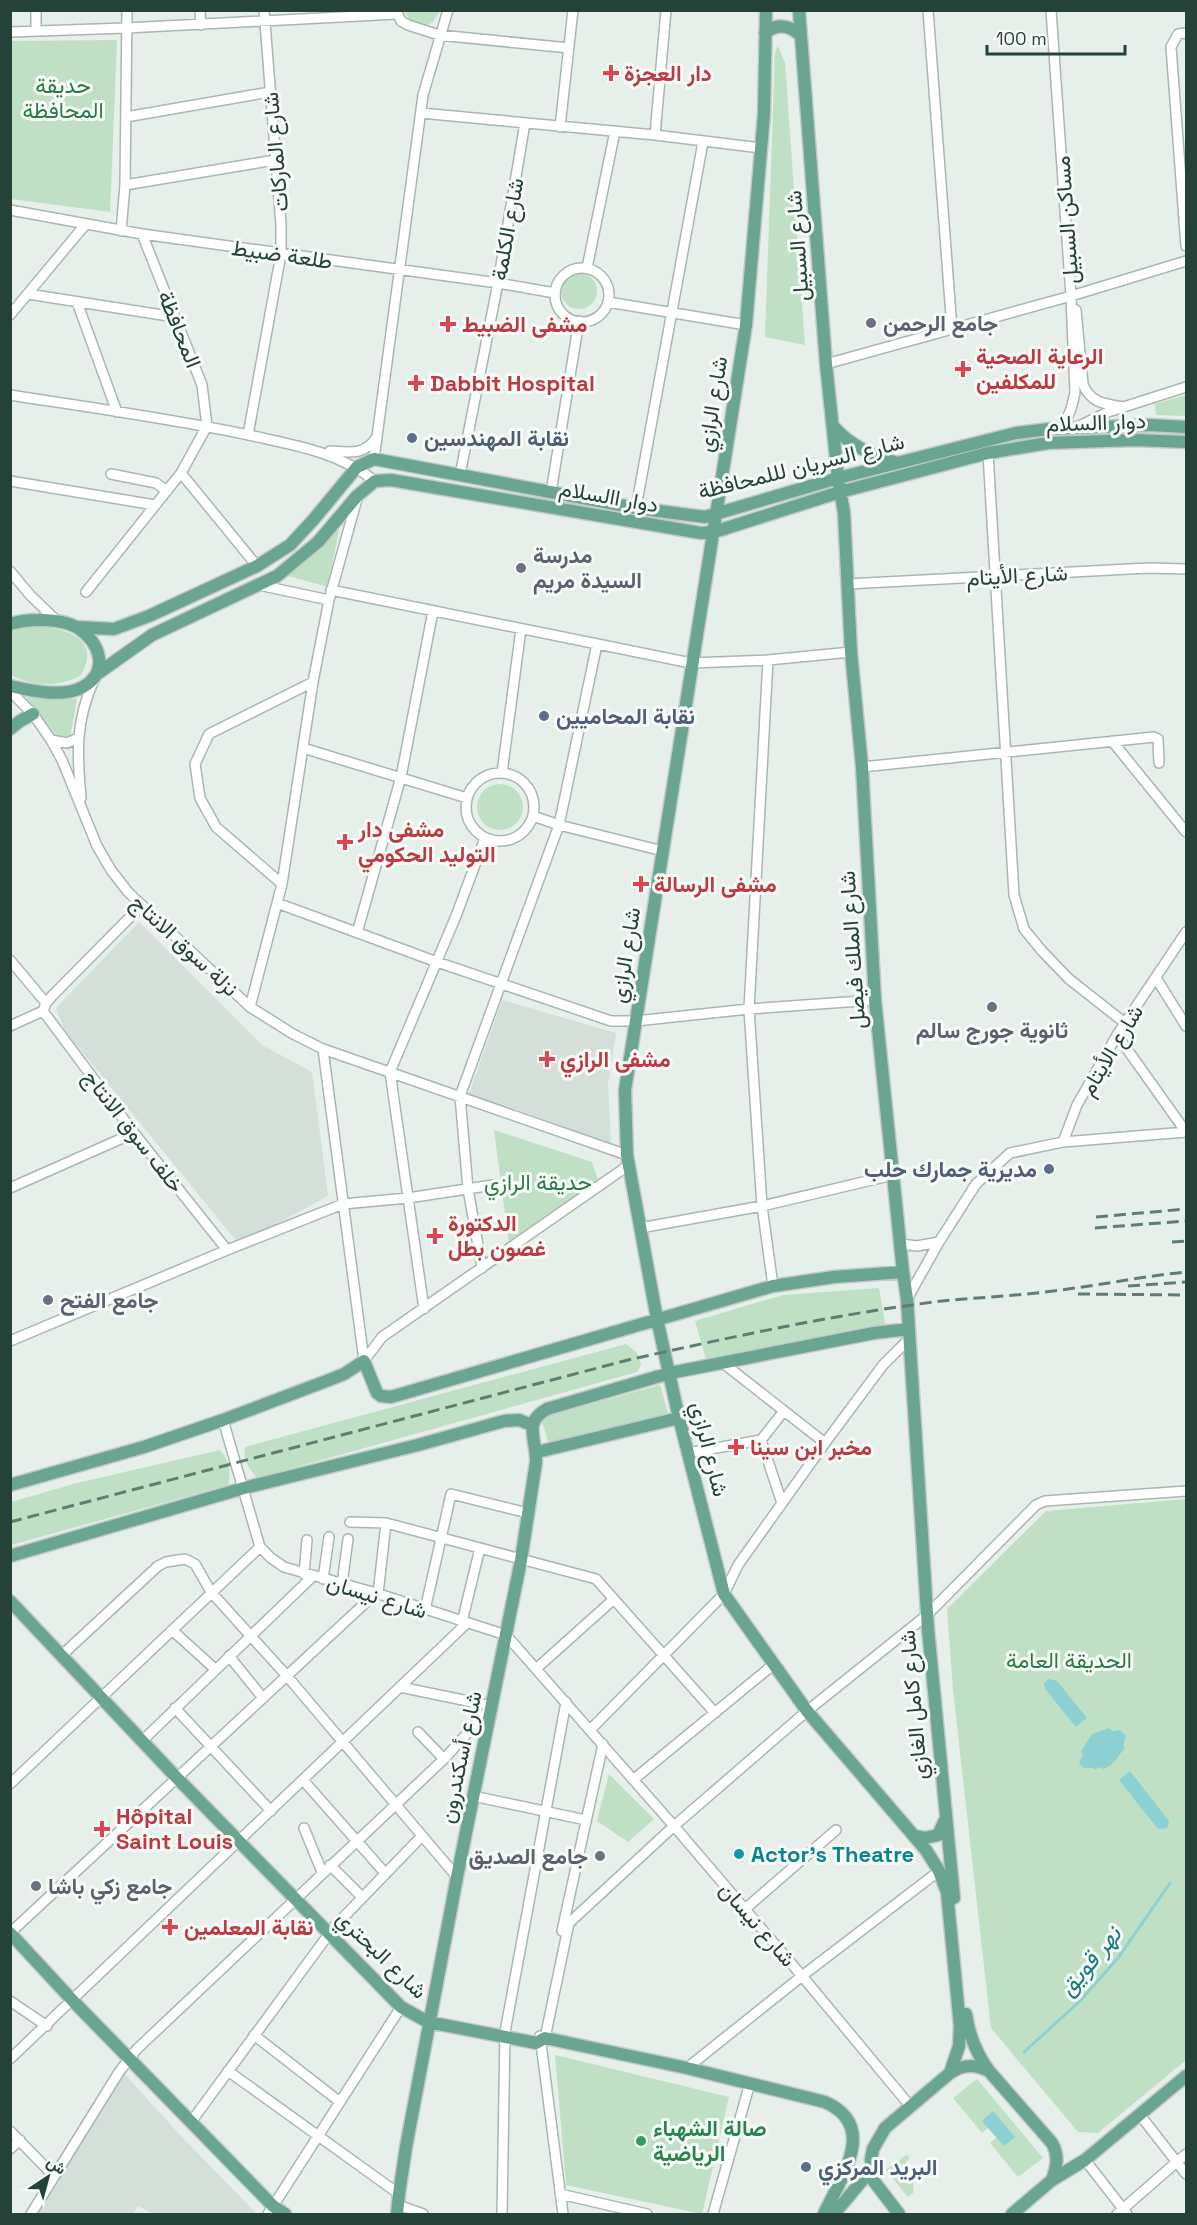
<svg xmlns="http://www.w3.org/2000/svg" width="1197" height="2225" font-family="'Space Grotesk',Vazirmatn,sans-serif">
<rect width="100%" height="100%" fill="#e6efea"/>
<path fill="#d4dfd9" d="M139,922L262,1045L312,1072L328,1196L239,1244L65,1031L56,1008Z
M502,1000L616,1033L608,1084L611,1145L538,1117L469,1094Z
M123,2072L179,2134L257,2214H153L138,2206L133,2214H37Z"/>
<path fill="#bfe0c4" d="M404,11H440L433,22L426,26L411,22Z
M117,40L110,212L11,199V41Z
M778,46L785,63L805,345L765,337L775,52Z
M561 291a18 18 0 1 1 36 0a18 18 0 1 1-36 0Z
M1186,395V416L1156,415L1155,404Z
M340,524L328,587L284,575L310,558Z
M37,626C66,629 102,638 81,675C60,688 32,686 11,675L10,629Z
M26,698L77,699L70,737L57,736Z
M477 807a23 23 0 1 1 46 0a23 23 0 1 1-46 0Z
M494,1130L592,1162L598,1180L510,1252Z
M879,1288L885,1324L706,1359L695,1321L783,1295Z
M626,1344L637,1353L641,1364L637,1372L257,1478C249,1468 243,1460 245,1447Z
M660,1385L668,1413L550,1448L541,1418Z
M220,1450C229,1460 232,1471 228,1485L11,1545V1502L77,1483Z
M1186,1499V2060L1098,2133L1078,2132L991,2028L953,1690L947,1609L1046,1511Z
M609,1774L654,1819L628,1842L597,1821Z
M555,2055L729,2097L702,2214L566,2185Z
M977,2079L1043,2158L1018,2177L990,2143L997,2137L988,2128L982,2133L953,2098Z
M906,2155L909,2156V2159L902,2167L914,2180L913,2193L908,2197L886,2170Z"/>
<path fill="#8dd0d4" d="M1049,1679L1057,1681L1087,1718L1076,1727L1045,1689L1044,1683Z
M1109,1728L1112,1731L1120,1730L1126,1736L1123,1746L1125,1748C1115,1758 1118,1763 1103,1769L1099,1767L1094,1770L1093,1768H1084L1079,1763L1083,1755L1081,1751L1092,1734Z
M1130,1771L1169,1821L1167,1828L1158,1829L1119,1780Z
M993,2111L1015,2137L1004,2146L982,2121Z"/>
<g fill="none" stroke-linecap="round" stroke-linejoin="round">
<path stroke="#8dd0d4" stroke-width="3" d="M1024,2052L1078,2003L1118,1958L1170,1883"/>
<defs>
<path id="minor" d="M36,10V31
M200,10L201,25
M396,10L401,21L408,25L439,35L569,48
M928,10L952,329
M1051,10L1071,296L1075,393L1071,409L1063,428
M10,32L126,28L397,14
M1186,33L1178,34L1171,47L1186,246
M421,113L655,135L761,148
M126,117L270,92
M560,127L573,10
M655,135L666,10
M125,185L275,160
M10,210L142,234L498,283L555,293
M121,231L125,185L127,10
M587,268L615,131
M555 295a27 27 0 1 1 54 0a27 27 0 1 1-54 0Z
M28,294L175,317
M77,302L117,412
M608,302L746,325
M1076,310L1083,384C1090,403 1105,404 1124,407
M10,315L85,225
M826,364L1071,296L1186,261
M10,395C88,407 167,418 244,434C292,445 335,450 375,481
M1079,426L1108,412L1186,387
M248,435L281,254V225L264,10
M330,451C349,452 364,456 376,438
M988,453L1014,895L1024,929L1042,951L1069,979L1125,1023
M374,459L423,95L448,10
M181,473L257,566
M111,474L156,483L167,491
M460,475L498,283L525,123
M10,481L155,505
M551,492L579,321
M636,508L703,142
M10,571L30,595L57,621
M847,584L1148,568L1186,569
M259,585L329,600
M331,590L691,663L768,660L851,652
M86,592L181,473L207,426L202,385L142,234
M768,660L749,1009L762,1206L773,1286
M10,691L33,714L51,740L62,760L97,846L111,870L128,892L250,1007L293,1034L323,1049L627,1155
M51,740L67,743L78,738
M1112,741L1186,832
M303,748L467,798
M862,767L1154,737L1158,739L1159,763
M502,773L521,629
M466 807a34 34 0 1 1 68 0a34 34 0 1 1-68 0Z
M81,798C77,754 75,722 94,680
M533,816L559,825L663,851
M282,884L216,827L200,798L195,764L209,734L313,682
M277,903L437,962L611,1021H636L749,1009L875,1000
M357,933L401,777L433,611
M10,960L46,1003
M1156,978L1186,1026
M250,1007L282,884L313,682L329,600L357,499
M43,1011L134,1133L227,1250
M10,1026L43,1011L46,1003L53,995L142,905
M1117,1035L1186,1132
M323,1049L364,1361
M1063,1142L1077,1105L1117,1035L1186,932
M10,1188L134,1133
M640,1228L762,1206L893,1175
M901,1244L917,1246L939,1242
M482,1268L468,1189L460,1096L559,825L597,644
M907,1299L939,1242L976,1184L1010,1153L1063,1142L1186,1132
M424,1309L390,1072L456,916L485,838
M10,1341L227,1250L343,1204L408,1198L493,1185
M364,1361L382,1337L629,1165
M723,1363L825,1443
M223,1420L260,1547L271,1558L284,1567L376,1593L506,1635L674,1826L802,1976L911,2107
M761,1440L782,1503
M688,1453L761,1440L784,1411
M350,1522L386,1523L596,1579L715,1713
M304,1574L307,1540
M323,1579L329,1537
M342,1584L348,1539
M378,1594L386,1523
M425,1610L451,1494L528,1513
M462,1622L480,1548
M172,1630L215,1669
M62,1655L158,1566L166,1562L185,1559L195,1564L211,1592L287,1676L457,1877
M229,1656L263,1698
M537,1668L614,1599
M400,1687L492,1706
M175,1708L271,1811
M590,1730L724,1594L738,1565L825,1443L883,1365L910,1338
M418,1732L444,1759
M142,1741L313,1576
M303,1780L385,1873
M633,1780L774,1664
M10,1784L260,1547
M473,1796L586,1820
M304,1828L322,1872
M330,1865L362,1897
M745,1909L836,1830
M562,1931L603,1744
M10,1933L376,1593
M10,2001L47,2026
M254,2035L340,2102
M540,2036L563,2214
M545,2038L569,1923L674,1826L807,1711L927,1615L1036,1505L1045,1501L1186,1491
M10,2059L466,1624
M687,2068L802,1976L939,1871
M228,2071L399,2194
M1140,2115L1186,2174
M191,2122L334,1927L421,1837
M10,2131L54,2176
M10,2149L20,2140
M1085,2160L1127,2214
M560,2194L647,2214
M398,2205L423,2214
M31,2214L119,2072L137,2049L444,1759L492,1706
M268,2214L401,2007
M502,2214L505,2032L566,1702
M713,2214L750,2083
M1117,2214L1186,2154"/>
<path id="major" d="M766,10L764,114L746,325L625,1090L627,1155L657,1319L679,1418L724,1594L807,1711L926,1850L939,1871L947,1892L960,2026L959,2046L950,2073
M799,10L826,364L838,478L844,513L851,652L862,767L875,1000L903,1272L907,1299L928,1629L954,1898
M765,33C776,24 788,24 799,34
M833,426C850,446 872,455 897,463
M10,624C28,618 62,618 78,628C100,642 110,672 83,687C63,698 32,691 10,686
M77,627L114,629L149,616L257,566L290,545L314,519L357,467L374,459L636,508L705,517L838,478L1016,433L1049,429L1149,425L1186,427
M97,674L152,635L277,576L318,542L357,496L375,481L391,480L701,533L714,532L840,492L988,453L1048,443L1134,440L1186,442
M10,729L20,721L33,714
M537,1452L679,1418
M10,1485L144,1447L223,1420L329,1380L344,1374L364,1361L377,1393L381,1396L391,1397L773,1286L834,1277L903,1272
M10,1556L244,1488L418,1445L504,1421L519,1420L532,1425
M10,1601L177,1778L401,2007L428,2022L526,2041L536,2043L545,2038L687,2068L825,2102C879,2126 841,2177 824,2214
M915,1836L925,1838L938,1835L945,1820
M10,1933L73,2001L273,2206L285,2214
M966,2014C969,2036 976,2053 989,2071
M397,2214L399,2194L406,2147L457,1877L521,1560L536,1462C537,1439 522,1423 547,1409L670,1373L874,1333L909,1329
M834,2214L871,2170
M899,2214L873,2180L871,2159L873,2149L885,2128L950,2073C963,2064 975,2064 989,2071L1052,2143C1059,2156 1057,2166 1052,2180
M1012,2214L1052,2180L1085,2160L1186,2076"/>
</defs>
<use href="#minor" stroke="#a8b8b1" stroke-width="12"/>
<use href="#major" stroke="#c2cac7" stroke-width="15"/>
<use href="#minor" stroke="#fff" stroke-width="9"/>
<use href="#major" stroke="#69a590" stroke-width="12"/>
<path stroke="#5f7d72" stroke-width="3" stroke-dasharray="12 6" stroke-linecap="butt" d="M1096,1217L1186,1209
M1095,1228L1186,1221
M1172,1242L1186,1241
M1128,1286L1186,1282
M1078,1294L1186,1295
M10,1522L628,1360C732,1337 836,1314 942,1301C981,1297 1021,1296 1060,1290C1102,1285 1144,1276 1186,1272"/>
</g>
<g fill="#e0444e" stroke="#f7fbf8" stroke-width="2">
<path d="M608 64h6v6h6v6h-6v6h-6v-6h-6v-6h6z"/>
<path d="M445 315h6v6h6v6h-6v6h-6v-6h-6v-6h6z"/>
<path d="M960 360h6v6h6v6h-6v6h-6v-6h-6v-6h6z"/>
<path d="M413 374h6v6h6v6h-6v6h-6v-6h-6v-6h6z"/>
<path d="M342 833h6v6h6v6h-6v6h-6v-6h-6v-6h6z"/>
<path d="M638 875h6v6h6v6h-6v6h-6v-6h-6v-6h6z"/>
<path d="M544 1050h6v6h6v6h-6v6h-6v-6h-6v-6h6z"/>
<path d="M432 1227h6v6h6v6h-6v6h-6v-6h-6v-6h6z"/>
<path d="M733 1438h6v6h6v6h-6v6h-6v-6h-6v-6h6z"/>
<path d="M99 1820h6v6h6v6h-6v6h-6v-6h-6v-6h6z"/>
<path d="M167 1918h6v6h6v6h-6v6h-6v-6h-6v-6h6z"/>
</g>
<g fill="#6b7280" stroke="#f7fbf8" stroke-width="2">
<circle cx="871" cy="323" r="6"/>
<circle cx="521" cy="568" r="6"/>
<circle cx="992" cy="1007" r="6"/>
<circle cx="48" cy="1300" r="6"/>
<circle cx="600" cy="1856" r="6"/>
<circle cx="36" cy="1886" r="6"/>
</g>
<g fill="#5c6f8a" stroke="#f7fbf8" stroke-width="2">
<circle cx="412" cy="438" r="6"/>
<circle cx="544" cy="716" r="6"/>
<circle cx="1049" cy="1169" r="6"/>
<circle cx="806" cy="2167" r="6"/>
</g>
<circle fill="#0f9aa8" stroke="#f7fbf8" stroke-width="2" cx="739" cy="1854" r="6"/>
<circle fill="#2e9e5b" stroke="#f7fbf8" stroke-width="2" cx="641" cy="2141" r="6"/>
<g text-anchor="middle" stroke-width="6" stroke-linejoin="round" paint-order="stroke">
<g font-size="22" font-weight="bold" fill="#be3a42" stroke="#f7fbf8" text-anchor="start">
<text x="624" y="81">دار العجزة</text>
<text x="462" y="332">مشفى الضبيط</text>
<text x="976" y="364">الرعاية الصحية<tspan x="976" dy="25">للمكلفين</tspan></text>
<text x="430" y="391">Dabbit Hospital</text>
<text x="358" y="837">مشفى دار<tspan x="358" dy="25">التوليد الحكومي</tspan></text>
<text x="654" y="892">مشفى الرسالة</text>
<text x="560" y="1067">مشفى الرازي</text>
<text x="448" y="1231">الدكتورة<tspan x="448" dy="25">غصون بطل</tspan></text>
<text x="750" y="1455">مخبر ابن سينا</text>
<text x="116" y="1824">Hôpital<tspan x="116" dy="25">Saint Louis</tspan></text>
<text x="184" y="1935">نقابة المعلمين</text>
</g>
<g font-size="22" fill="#2c7a43" stroke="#f7fbf8">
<text x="63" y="93">حديقة<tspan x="63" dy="25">المحافظة</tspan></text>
<text x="538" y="1190">حديقة الرازي</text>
<text x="1069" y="1668">الحديقة العامة</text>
</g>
<g font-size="22" fill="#244237" stroke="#f7fbf8">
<text transform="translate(275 152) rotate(-95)" y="8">شارع الماركات</text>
<text transform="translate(1066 220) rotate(-94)" y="8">مساكن السبيل</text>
<text transform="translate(507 229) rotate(-80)" y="8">شارع الكلمة</text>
<text transform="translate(797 246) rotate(-94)" y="8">شارع السبيل</text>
<text transform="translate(282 254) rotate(8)" y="8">طلعة ضبيط</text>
<text transform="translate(180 329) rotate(68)" y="8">المحافظة</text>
<text transform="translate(712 404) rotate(-81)" y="8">شارع الرازي</text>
<text transform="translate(1096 422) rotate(-2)" y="8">دوار االسلام</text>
<text transform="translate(801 466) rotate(-14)" y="8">شارع السريان لللمحافظة</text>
<text transform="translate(609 496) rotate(10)" y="8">دوار االسلام</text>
<text transform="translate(1017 575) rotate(-3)" y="8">شارع الأيتام</text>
<text transform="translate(185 945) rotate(43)" y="8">نزلة سوق الانتاج</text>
<text transform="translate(852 950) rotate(-94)" y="8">شارع الملك فيصل</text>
<text transform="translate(625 955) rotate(-81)" y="8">شارع الرازي</text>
<text transform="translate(1111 1050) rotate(-59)" y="8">شارع الأيتام</text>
<text transform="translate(134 1131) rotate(52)" y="8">خلف سوق الانتاج</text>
<text transform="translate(710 1449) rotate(76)" y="8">شارع الرازي</text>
<text transform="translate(377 1596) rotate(17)" y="8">شارع نيسان</text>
<text transform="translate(913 1705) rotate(-95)" y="8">شارع كامل الغازي</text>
<text transform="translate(460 1757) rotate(-78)" y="8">شارع أسكندرون</text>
<text transform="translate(758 1924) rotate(49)" y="8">شارع نيسان</text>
<text transform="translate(382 1954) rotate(44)" y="8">شارع البحتري</text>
</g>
<g font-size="22" font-weight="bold" fill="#5b616d" stroke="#f7fbf8" text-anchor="start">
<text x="883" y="331">جامع الرحمن</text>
<text x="533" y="563">مدرسة<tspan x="533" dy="25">السيدة مريم</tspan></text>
<text x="992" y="1038" text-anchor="middle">ثانوية جورج سالم</text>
<text x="60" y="1308">جامع الفتح</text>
<text x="588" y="1864" text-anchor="end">جامع الصديق</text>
<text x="48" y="1894">جامع زكي باشا</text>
</g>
<g font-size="22" font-weight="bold" fill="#4e5e75" stroke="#f7fbf8" text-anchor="start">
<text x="424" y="446">نقابة المهندسين</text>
<text x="556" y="724">نقابة المحاميين</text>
<text x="1037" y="1177" text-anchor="end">مديرية جمارك حلب</text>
<text x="818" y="2175">البريد المركزي</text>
</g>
<g font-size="22" font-weight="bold" fill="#0d838f" stroke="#f7fbf8" text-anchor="start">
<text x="751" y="1862">Actor's Theatre</text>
</g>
<g font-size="22" font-weight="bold" fill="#27864d" stroke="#f7fbf8" text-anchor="start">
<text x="653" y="2136">صالة الشهباء<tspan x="653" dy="25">الرياضية</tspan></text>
</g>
<g font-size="24" font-style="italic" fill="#1b7981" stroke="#f7fbf8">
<text transform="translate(1090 1961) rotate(-50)" y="8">نهر قويق</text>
</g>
</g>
<rect width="1197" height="2225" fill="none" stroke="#244237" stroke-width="24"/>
<g transform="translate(48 2177) rotate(36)" stroke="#f7fbf8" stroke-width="4.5" paint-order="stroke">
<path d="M0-4.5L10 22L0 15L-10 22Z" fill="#244237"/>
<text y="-9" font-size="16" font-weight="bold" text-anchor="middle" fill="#244237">ش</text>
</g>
<path d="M987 45v9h138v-9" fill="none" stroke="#244237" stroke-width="3"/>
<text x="996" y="45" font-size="18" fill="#244237" stroke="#f7fbf8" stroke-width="4.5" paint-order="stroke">100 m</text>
</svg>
